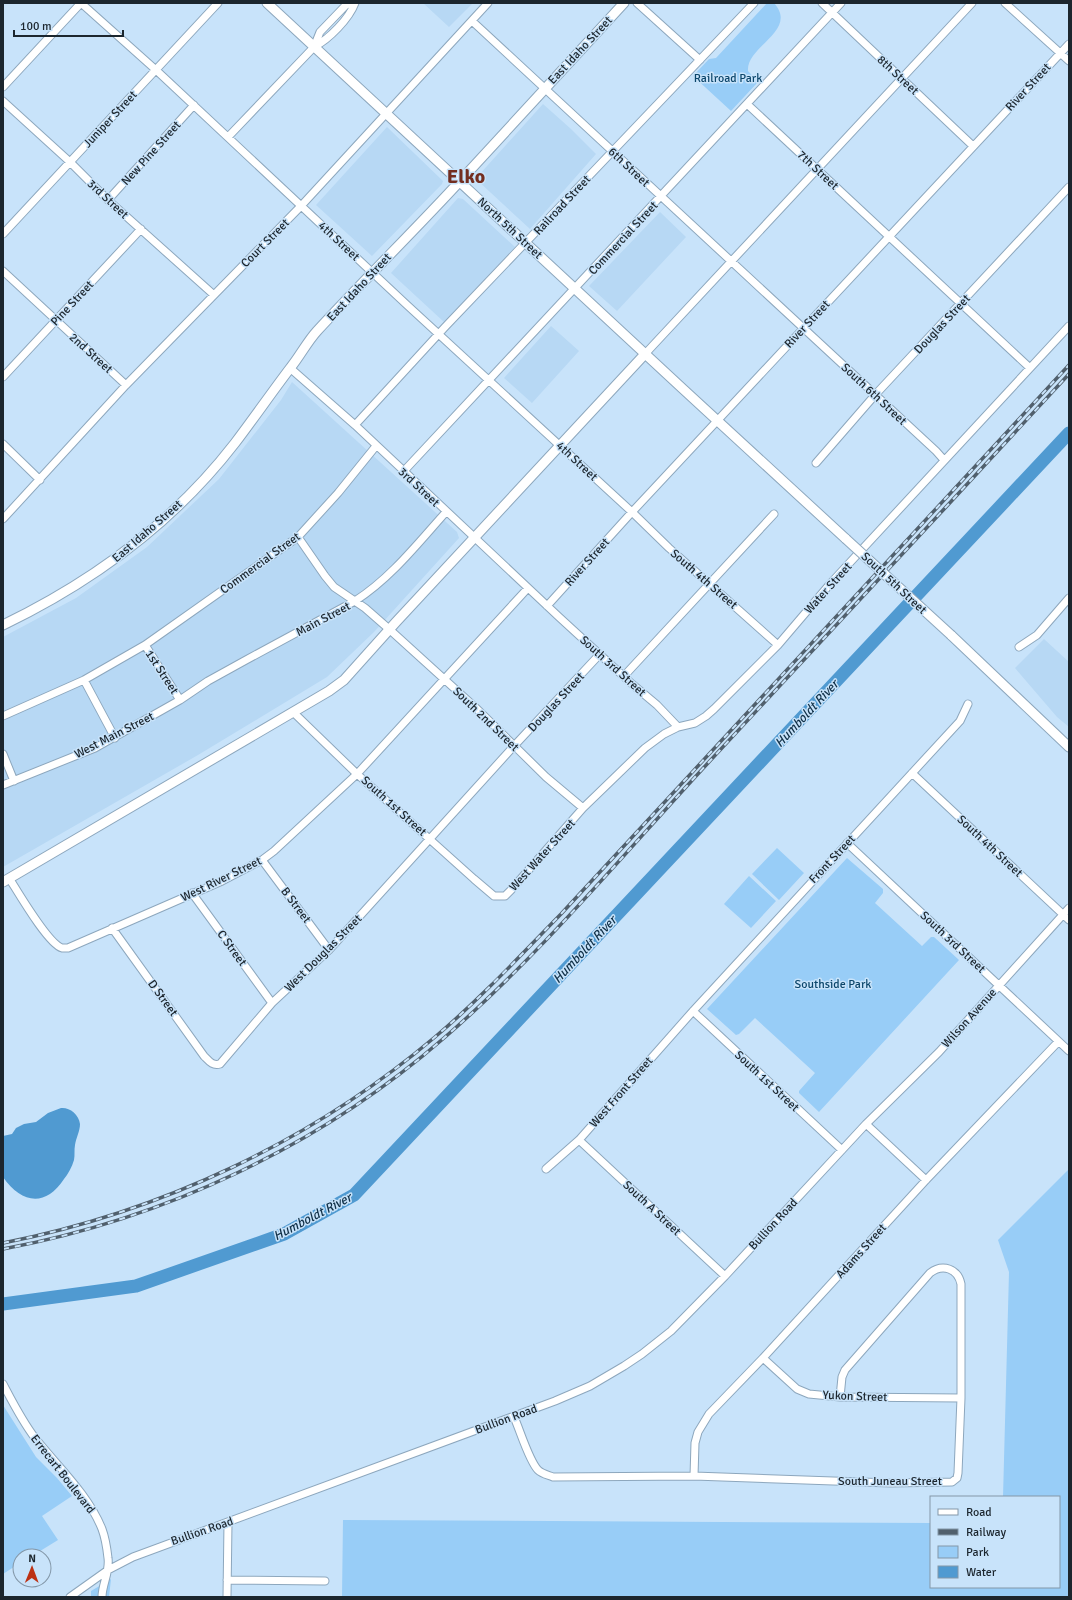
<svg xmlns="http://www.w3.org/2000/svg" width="1072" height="1600" font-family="Signika,sans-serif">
<rect width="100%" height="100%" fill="#c8e3fa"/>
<path fill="#b7d8f4" d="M423,3H473L449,27Z
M543,104L571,129L596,154L530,229L477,180L478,176Z
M387,127L443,181L442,184L372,256L316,205Z
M458,198L463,199L515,247L444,322L391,273Z
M660,212L686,237L617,311L589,286Z
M551,326L579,351L532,403L504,378Z
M292,382L457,532L459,538L374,632L327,677L198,755L3,867V637L76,598L147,547L219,479L281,400Z
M1044,639L1069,662V727L1057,717L1015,668Z"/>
<path fill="#98cdf7" d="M767,3H774C799,31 746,46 748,71L758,82L731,111L693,76L709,59L716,58Z
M777,848L804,873L779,900L752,874Z
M847,858L883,889V893L875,903L922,946L931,937H934L959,960L819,1112L799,1093V1091L815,1073L755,1018L739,1034L736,1035L707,1009Z
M749,876L776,901L751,928L724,904Z
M1069,1169V1597H342L343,1520L931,1523V1587H1059V1497H1003L1009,1272L998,1240Z
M3,1405L36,1457L57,1478L72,1496L42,1516L58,1540L32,1556H20V1563L3,1574Z
M111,1579L109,1597H91V1591Z"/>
<path fill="#509ad1" d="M61,1108C69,1107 79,1114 80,1124C80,1131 76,1138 75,1145C74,1150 75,1155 74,1160C72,1167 68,1174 64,1179C45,1208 21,1203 3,1177V1136L12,1134L16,1128L24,1124L36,1122L48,1113Z"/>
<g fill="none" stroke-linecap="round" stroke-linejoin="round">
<path stroke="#509ad1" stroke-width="13" d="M3,1304L136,1286L284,1234L354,1195L1069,433"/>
<defs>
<path id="minor" d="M81,3L156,70L407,305L632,512L669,548L778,645
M637,3L700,60
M822,3L973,146
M1005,3L1069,61
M472,21L936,451L944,460
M314,47L320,32L346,5L350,3
M3,87L81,3
M3,101L70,162L108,200L214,295
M747,104L1030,368
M228,137L314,47C329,39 349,19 355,3
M108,200L194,105
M3,234L218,3
M3,271L126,385
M645,354L972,3
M290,368L355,425L559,617L632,684L657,705L678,727
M3,377L141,229
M355,425L445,327L754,3
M3,444L40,480
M816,463L875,395L1069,187
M403,472L841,3
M3,519L126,385L301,206L488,3
M298,537L325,576L334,587L365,608L389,629L476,708L546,777L583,808
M547,606L632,512L1069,44
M145,645L180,700
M1019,647L1037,635L1069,598
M624,676L774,514
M84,680L115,738
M293,712L357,774L474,879L494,896H505L511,890L583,808L645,748L664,734L678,727L695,723L706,716L714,709L778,645L830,584L1069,326
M3,716L84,680L145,645L298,537L338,493L376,446
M3,754L14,781
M912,773L1069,920
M3,785L95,748L180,700L208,681L246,660L355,601C391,578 418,543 446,512
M847,843L1069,1051
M262,860L329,950
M9,878C18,892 48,944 62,948C62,948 68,948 68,948L222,881L262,860L274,851L357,774L528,588
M192,893L272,1003
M112,928L204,1056C209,1061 212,1066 220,1064L272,1003L329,950L514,746L600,654
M693,1011L842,1150
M866,1124L926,1180
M579,1140L725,1276
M546,1169L579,1140L693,1011L960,721L968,704
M763,1358L797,1389L809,1394L840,1397L961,1398
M3,1384C13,1403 22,1421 35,1438C58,1467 88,1494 102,1529C105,1537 107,1549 108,1558C110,1572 102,1584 102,1597
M514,1417C520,1430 529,1461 538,1470C542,1474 548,1475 553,1477L694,1476L890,1483L952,1482L957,1478L958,1473L961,1398V1284C958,1269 943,1263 930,1273L845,1370L842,1377L840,1397
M694,1476L695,1443L698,1432L709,1414L763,1358L926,1180L1058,1042
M227,1580L325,1581
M70,1597L108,1570L133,1557L555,1401L590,1386L624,1366L642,1354L671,1331L725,1276L866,1124L939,1052L1069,908
M227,1597L228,1523"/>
<path id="major" d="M267,3L683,389L846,539
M3,625C92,582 174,522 235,443C254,418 272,392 291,367C300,356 307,342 317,331C364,280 414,231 461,180C516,121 570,62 624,3
M951,635L1069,747
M3,882L329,691L344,680L396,622L645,354"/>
</defs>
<use href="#minor" stroke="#8da7bd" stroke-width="9"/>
<use href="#major" stroke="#8da7bd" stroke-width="11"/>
<use href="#minor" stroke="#fff" stroke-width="7"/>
<use href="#major" stroke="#fff" stroke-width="9"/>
<defs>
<path id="rail" d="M3,1243C161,1212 312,1141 435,1037C480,999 520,956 561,914L1069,365
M3,1249C164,1219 320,1146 444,1038C540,955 622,856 708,763C829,633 949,504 1069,374"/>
</defs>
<use href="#rail" stroke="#51606d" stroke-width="3.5"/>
<use href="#rail" stroke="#c8e3fa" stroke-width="2" stroke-dasharray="6" stroke-linecap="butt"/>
<defs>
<path id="major-bridge" d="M846,539L951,635"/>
</defs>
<use href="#major-bridge" stroke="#8da7bd" stroke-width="11" stroke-linecap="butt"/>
<use href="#major-bridge" stroke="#fff" stroke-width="9"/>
</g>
<g text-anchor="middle" stroke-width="3" stroke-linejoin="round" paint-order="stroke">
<g font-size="12" fill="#1c262e" stroke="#c8e3fa">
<text transform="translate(580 50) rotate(-47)" y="4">East Idaho Street</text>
<text transform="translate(898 75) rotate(43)" y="4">8th Street</text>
<text transform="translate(1028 87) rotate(-47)" y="4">River Street</text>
<text transform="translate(110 119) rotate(-47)" y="4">Juniper Street</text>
<text transform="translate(151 153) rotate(-48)" y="4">New Pine Street</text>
<text transform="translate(629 167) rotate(43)" y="4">6th Street</text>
<text transform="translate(818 170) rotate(43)" y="4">7th Street</text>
<text transform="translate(108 199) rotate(43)" y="4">3rd Street</text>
<text transform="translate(562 205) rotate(-47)" y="4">Railroad Street</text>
<text transform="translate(510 228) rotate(43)" y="4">North 5th Street</text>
<text transform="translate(623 238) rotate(-47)" y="4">Commercial Street</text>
<text transform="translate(339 241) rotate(43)" y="4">4th Street</text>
<text transform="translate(265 243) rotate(-45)" y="4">Court Street</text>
<text transform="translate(359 287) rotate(-47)" y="4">East Idaho Street</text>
<text transform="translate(72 303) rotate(-47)" y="4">Pine Street</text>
<text transform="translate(807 324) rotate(-47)" y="4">River Street</text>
<text transform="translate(942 324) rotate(-47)" y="4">Douglas Street</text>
<text transform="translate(91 353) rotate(42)" y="4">2nd Street</text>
<text transform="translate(874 394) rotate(43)" y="4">South 6th Street</text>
<text transform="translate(577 461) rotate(43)" y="4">4th Street</text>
<text transform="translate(419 487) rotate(43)" y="4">3rd Street</text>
<text transform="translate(147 531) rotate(-41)" y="4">East Idaho Street</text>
<text transform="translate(587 562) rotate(-48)" y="4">River Street</text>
<text transform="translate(260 563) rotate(-36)" y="4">Commercial Street</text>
<text transform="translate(704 579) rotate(41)" y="4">South 4th Street</text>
<text transform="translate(894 583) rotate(43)" y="4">South 5th Street</text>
<text transform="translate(828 588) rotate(-48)" y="4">Water Street</text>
<text transform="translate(323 619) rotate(-28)" y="4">Main Street</text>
<text transform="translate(613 666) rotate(42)" y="4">South 3rd Street</text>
<text transform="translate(162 672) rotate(57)" y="4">1st Street</text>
<text transform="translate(556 702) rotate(-47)" y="4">Douglas Street</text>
<text transform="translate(486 719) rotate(44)" y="4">South 2nd Street</text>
<text transform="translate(114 735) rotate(-27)" y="4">West Main Street</text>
<text transform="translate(394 806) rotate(42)" y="4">South 1st Street</text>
<text transform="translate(990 846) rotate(43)" y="4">South 4th Street</text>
<text transform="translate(542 855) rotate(-48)" y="4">West Water Street</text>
<text transform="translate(832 859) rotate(-47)" y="4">Front Street</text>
<text transform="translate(221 879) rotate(-26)" y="4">West River Street</text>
<text transform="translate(296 905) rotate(53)" y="4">B Street</text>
<text transform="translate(953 942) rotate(43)" y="4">South 3rd Street</text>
<text transform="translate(232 948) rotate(54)" y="4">C Street</text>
<text transform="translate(323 953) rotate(-45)" y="4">West Douglas Street</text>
<text transform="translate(163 998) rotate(54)" y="4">D Street</text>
<text transform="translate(969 1018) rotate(-48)" y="4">Wilson Avenue</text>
<text transform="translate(767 1081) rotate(43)" y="4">South 1st Street</text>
<text transform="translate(621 1092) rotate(-49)" y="4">West Front Street</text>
<text transform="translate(652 1208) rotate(43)" y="4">South A Street</text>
<text transform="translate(773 1224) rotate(-47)" y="4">Bullion Road</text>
<text transform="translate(861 1251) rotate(-48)" y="4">Adams Street</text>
<text transform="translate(855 1396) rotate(2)" y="4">Yukon Street</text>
<text transform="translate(506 1419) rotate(-20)" y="4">Bullion Road</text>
<text transform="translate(63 1474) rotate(52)" y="4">Errecart Boulevard</text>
<text x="890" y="1485">South Juneau Street</text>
<text transform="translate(202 1531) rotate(-19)" y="4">Bullion Road</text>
</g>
<g font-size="12" fill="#0c466b" stroke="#c8e3fa">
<text x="728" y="82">Railroad Park</text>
<text x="833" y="988">Southside Park</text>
</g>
<g font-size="13" font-style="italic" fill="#103047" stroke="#c8e3fa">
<text transform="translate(806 713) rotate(-47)" y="5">Humboldt River</text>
<text transform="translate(584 949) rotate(-47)" y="5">Humboldt River</text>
<text transform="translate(312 1216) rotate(-28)" y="5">Humboldt River</text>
</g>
<g font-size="20" font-weight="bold" fill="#732e20" stroke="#c8e3fa">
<text x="466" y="183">Elko</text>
</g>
</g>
<rect width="1072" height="1600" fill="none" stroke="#1c262e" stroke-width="8"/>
<rect x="930" y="1496" width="130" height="92" fill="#c8e3fa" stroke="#8397a8"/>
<rect x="938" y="1509" width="20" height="6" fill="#ffffff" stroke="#8397a8"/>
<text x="966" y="1516" font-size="12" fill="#1c262e">Road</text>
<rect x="938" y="1529" width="20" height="6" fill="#51606d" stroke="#8397a8"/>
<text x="966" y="1536" font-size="12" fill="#1c262e">Railway</text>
<rect x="938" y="1546" width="20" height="12" fill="#98cdf7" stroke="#8397a8"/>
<text x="966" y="1556" font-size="12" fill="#1c262e">Park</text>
<rect x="938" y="1566" width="20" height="12" fill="#509ad1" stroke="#8397a8"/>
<text x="966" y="1576" font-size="12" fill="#1c262e">Water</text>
<g transform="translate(32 1568) rotate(1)"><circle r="19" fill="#c8e3fa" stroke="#8397a8"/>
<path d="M0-3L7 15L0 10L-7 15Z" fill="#bc3114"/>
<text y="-6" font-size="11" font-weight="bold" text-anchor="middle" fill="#1c262e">N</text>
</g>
<path d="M14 30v6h109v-6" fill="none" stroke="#1c262e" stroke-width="2"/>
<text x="20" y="30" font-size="12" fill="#1c262e" stroke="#c8e3fa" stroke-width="3" paint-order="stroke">100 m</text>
</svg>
